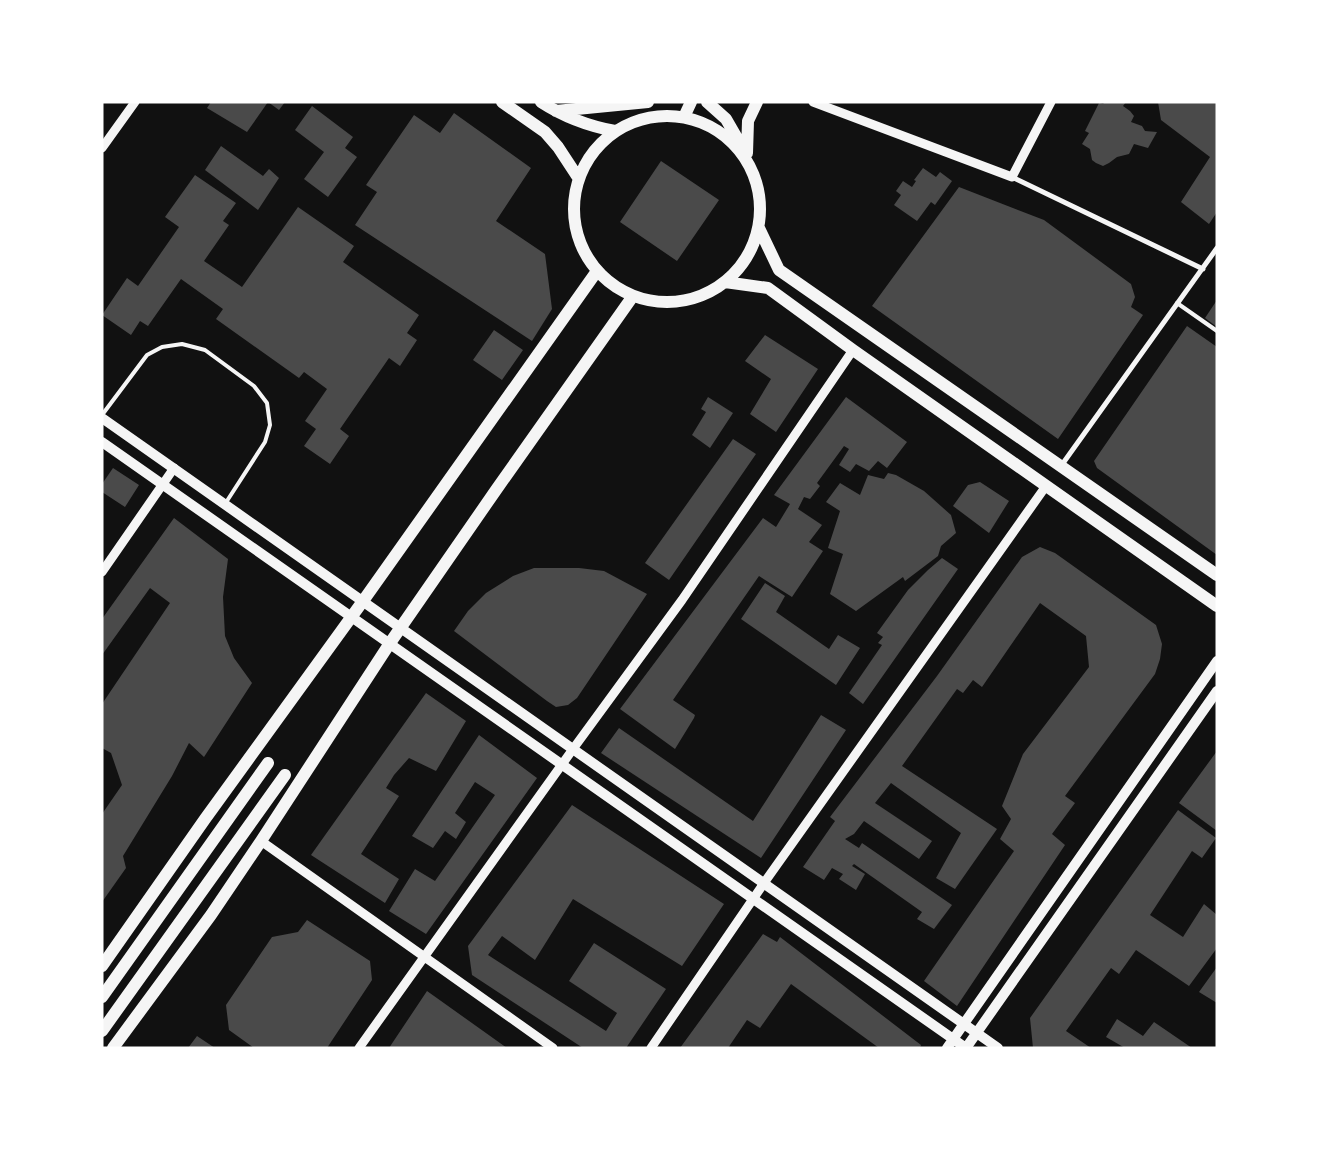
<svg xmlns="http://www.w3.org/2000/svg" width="1319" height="1150" font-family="'Fira Sans Condensed',sans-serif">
<rect width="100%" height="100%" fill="#111"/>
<path fill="#4a4a4a" d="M211,102H285L279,110L268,102L247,132L207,108Z
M1105,102H1126L1123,106L1130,111L1134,116L1131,122L1142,126L1145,131L1157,132L1148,148L1134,144L1129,154L1117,157L1109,163L1103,166L1096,163L1092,160L1090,149L1082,144L1089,133L1085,131L1099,103L1103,104Z
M1158,102H1217V212L1209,224L1181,202L1210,157L1161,120Z
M312,106L353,137L345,148L357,157L328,197L304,179L324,152L295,130Z
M454,113L531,168L496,221L545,254L552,309L532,341L355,225L377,192L366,185L414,115L440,133Z
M221,146L263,176L269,169L279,178L258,210L205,170Z
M661,161L719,200L677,261L620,222Z
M923,168L936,177L940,172L952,181L935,205L931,202L917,221L894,205L901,195L896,191L903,181L912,187L916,181L914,180Z
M195,175L236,203L223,221L229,225L204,261L242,287L298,207L354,246L343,262L419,315L407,333L417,340L400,366L389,358L340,429L349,436L330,464L304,446L316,429L305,421L327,389L304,372L299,378L216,319L223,309L181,279L148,326L140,321L131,335L102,315L127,278L138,286L179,227L165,217Z
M959,187L1044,220L1131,284L1135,297L1131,307L1143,315L1058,439L872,306Z
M1217,300V327L1205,318Z
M1187,326L1217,347V555L1097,468L1094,461Z
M494,330L523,350L502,380L473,360Z
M765,335L818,369L776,432L750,414L771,379L745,361Z
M708,397L733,413L710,448L692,435L706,412L701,409Z
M846,397L907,442L887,468L878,461L869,471L856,464L850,472L839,465L849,449L844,446L817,483L820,486L810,499L804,497L798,509L822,525L809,542L823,551L792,597L759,576L673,700L695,715L694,718L675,749L620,709L763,518L776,527L790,504L774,495Z
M733,439L756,454L669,580L645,563Z
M113,468L139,485L125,507L102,492V484Z
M888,473L896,475L924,491L951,515L956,533L941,546L938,556L905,581L903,577L856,611L830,594L843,554L828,548L840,511L826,502L840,483L860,495L868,475L884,479Z
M980,482L1009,501L989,533L953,506L968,485Z
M174,518L228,559L223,597L225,636L234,658L252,683L204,757L189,743L172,776L123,856L126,868L102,902V814L122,785L111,753L102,748V704L170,603L150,588L102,655V619Z
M1040,547L1055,553L1156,625L1162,644L1160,659L1155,674L1065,796L1075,803L1052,834L1065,845L957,1006L924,981L1014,851L1000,839L1011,819L1002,806L1023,754L1089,667L1086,636L1040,603L982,687L973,680L963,693L957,689L902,766L997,829L955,889L936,878L961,833L891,783L875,803L932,841L919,859L864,821L854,834L845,839L859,848L862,843L952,905L934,929L917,919L922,912L854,864L852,866L865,874L856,890L839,879L843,874L832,868L824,880L803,867L835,821L830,817L937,676L1022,557Z
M942,558L958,569L863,704L849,693L882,645L878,643L883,637L877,633L908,590L928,570Z
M534,568H579L604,571L647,594L577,698L568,705L556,707L547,701L454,631L468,611L486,593L513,576Z
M765,583L785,596L776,612L829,649L838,635L860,648L836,685L741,619Z
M426,693L466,721L436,771L409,758L394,775L386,788L399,796L361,854L399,879L385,903L311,855Z
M821,715L846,730L761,858L601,753L619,728L753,821Z
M479,735L537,778L426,934L389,911L415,869L435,881L495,795L475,782L455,813L466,822L456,839L445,831L433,848L412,836Z
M1217,751V831L1179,803Z
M572,805L724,904L682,966L573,899L535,960L502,936L488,955L606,1031L617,1013L569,981L594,943L666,989L626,1048H583L472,975L468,946Z
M1178,810L1216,838L1202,858L1192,851L1150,915L1183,937L1204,904L1217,915V948L1189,986L1136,950L1119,974L1111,968L1066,1031L1091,1048H1033L1030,1018Z
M307,920L370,961L372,980L327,1048H254L229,1030L226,1005L272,937L298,932Z
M763,934L777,942L780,937L921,1045L920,1048H879L791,984L760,1028L747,1020L728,1048H680Z
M1217,967V1003L1199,992Z
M427,991L507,1048H389Z
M1117,1019L1143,1036L1154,1022L1192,1048H1125L1106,1037Z
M197,1036L215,1048H188Z"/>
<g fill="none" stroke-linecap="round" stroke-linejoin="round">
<path stroke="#f5f5f5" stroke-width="4" d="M1177,303L1217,331
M102,415L147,355L162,347L182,344L205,350L254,386L267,403L270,425L265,442L225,504"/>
<path stroke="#f5f5f5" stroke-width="5" d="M1012,177L1203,269
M1061,466L1217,248"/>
<path stroke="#f5f5f5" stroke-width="9" d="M813,102L1012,177L1051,102
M102,148L135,102
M102,572L174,468
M261,841L553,1048
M359,1048L573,749L682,600L853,350
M651,1048L764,883L1046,486"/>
<path stroke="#f5f5f5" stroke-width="10" d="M102,418L998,1048
M102,442L966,1048
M947,1048L1217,661
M966,1048L1217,691"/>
<path stroke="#f5f5f5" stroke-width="12" d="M502,102L545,132L558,147L579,179
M541,102C564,117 588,126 615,131
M707,102L726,119L741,145
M556,111L648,102
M574 209a93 93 0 1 1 186 0a93 93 0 1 1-186 0Z
M684,117L691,102
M747,153L748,121L757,102
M759,228L779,270L1217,575
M725,282L768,288L853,350L1217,606
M102,966L205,819L363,601L597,271
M102,997L268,763
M102,1031L285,775
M113,1048L211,915L261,841L390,643L496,490L633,296"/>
</g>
<rect width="1319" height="1150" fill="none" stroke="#ffffff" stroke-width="207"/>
</svg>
